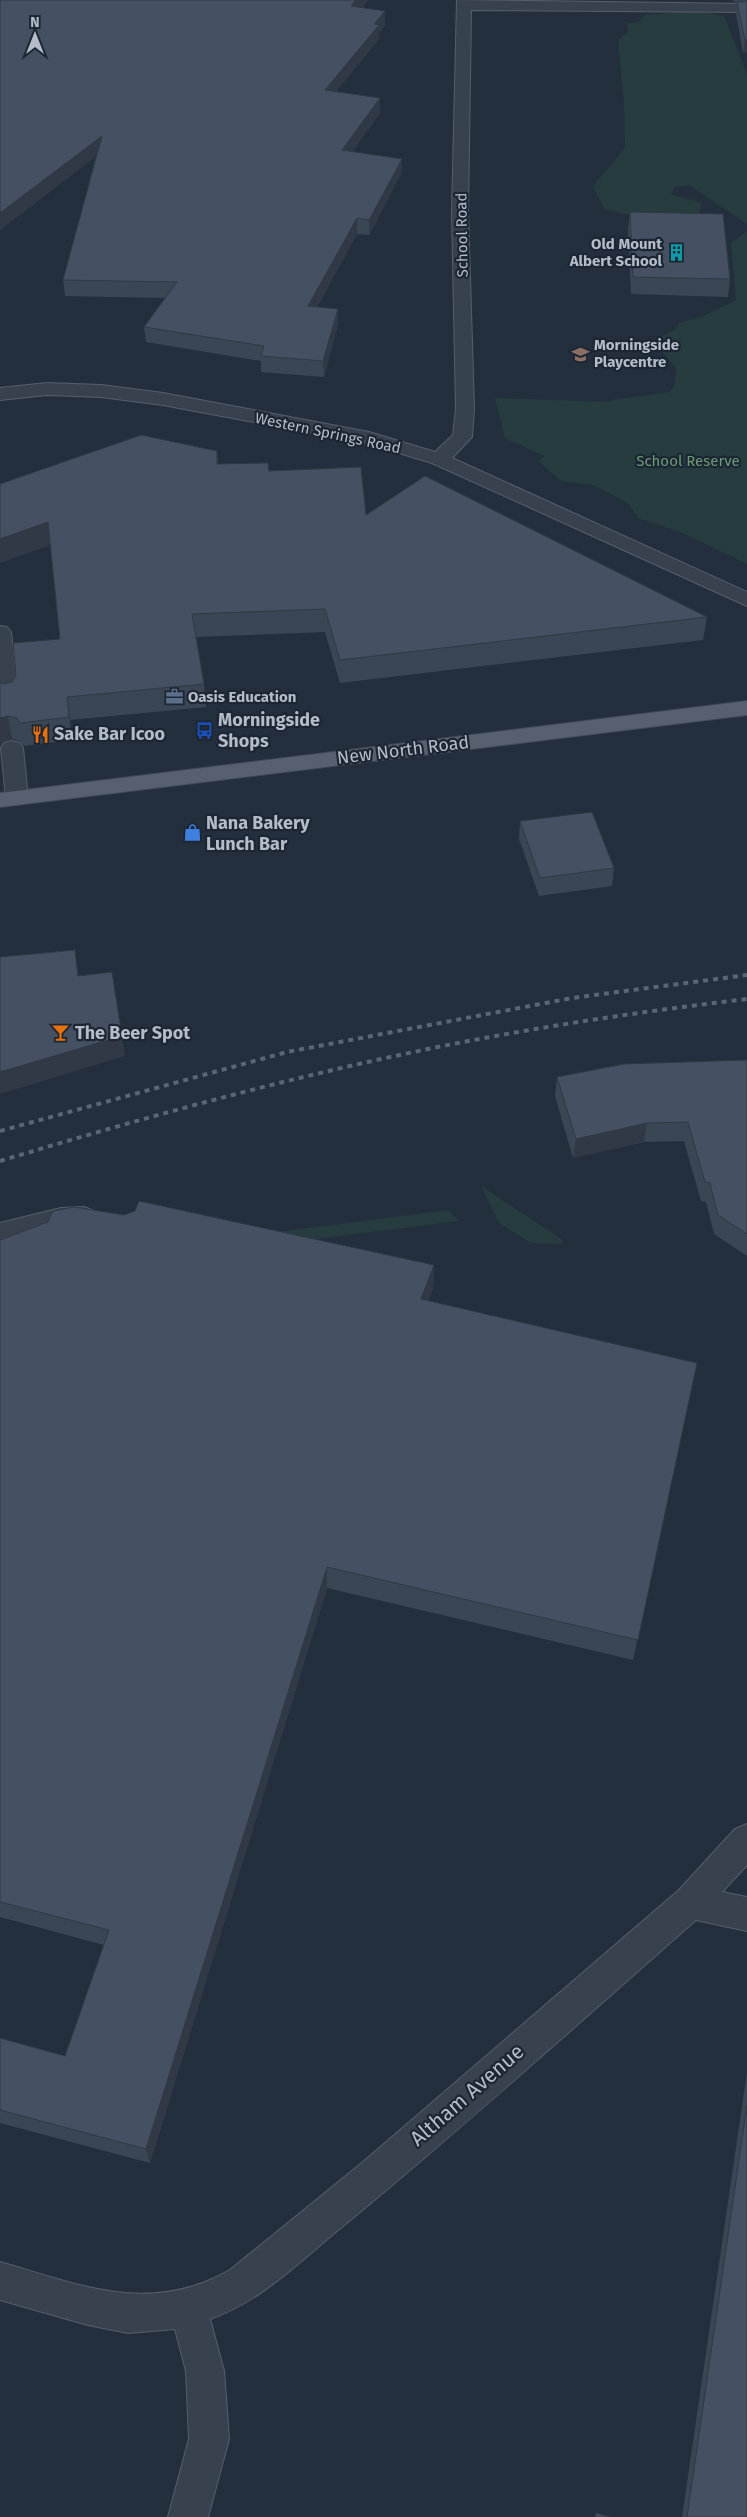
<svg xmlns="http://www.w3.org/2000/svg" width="747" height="2517" font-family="'Fira Sans',sans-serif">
<rect width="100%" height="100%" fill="#242f3e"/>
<path fill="#263c3f" d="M696,11L724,16L747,74V224L689,185L675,187L671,194L702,203L697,220L659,222L604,209L593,186L625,148L624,101L618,41L628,32L627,23H637L646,15Z
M747,231V564L683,533L638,518L628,503L593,485L561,481L538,461L544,456L505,438L495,398L612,402L611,400L670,392L675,384L676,368L653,341L676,329L679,323L701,317L736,300L731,243Z
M481,1186L563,1240L562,1244L531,1243L499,1223Z
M448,1210L459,1221L268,1245L255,1235Z"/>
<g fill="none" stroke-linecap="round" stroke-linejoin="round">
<defs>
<path id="minor" d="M457,0L747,4V12L471,10L468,212L474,409L472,437L452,458L747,592V606L432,463L366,443L163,405L101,397L47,395L0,400V388L47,383L101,385L163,393L369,432L435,452L453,435L456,409L452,212Z
M0,626L7,627L11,632L18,698L15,703L7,705L0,703Z
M12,741L20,743L23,748L28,798L25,803L17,805L9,803L6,798L1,748L4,743Z
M84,1207L94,1211L98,1218L94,1225L84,1229L61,1230L0,1245V1223L61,1208Z
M747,1824V1865L722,1892L747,1897V1931L696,1920C581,2021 467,2124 348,2222C305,2256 263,2301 210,2319L224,2371L229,2439L208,2517H168L189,2439L186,2371L175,2329L128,2333L88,2325L0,2300V2262C81,2285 149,2316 230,2270L363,2162L679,1890L735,1829Z"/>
<path id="major" d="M747,701V715L0,807V793Z"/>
</defs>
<use href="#minor" stroke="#565f6c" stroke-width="2"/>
<use href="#major" stroke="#414a57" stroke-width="2"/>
<use href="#minor" fill="#38414e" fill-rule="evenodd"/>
<use href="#major" fill="#56606e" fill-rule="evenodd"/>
<path stroke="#5a6575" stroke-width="4" stroke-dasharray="5 5" stroke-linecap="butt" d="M0,1131L287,1052L572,998L747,975
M0,1161C146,1117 293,1076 443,1046C544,1026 645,1011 747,999"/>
</g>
<path fill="#3b4654" d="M0,0H368L362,8L385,11V25L379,33V39L336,91L380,113L352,152L402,159L401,174L369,235L357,234L317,307L338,324L324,377L261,372V361L146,342L144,327L165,298L65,296L63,280L96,156L0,230Z
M733,0H747V52L743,53L736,14L737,2H734Z
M630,212L730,279L728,297L631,294L628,229Z
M217,451L218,464L269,471L366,515L707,617L703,640L340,683L325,632L196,637L204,684L206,707L70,720L72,740L24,746L20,741L12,739L2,742L3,684L12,682L60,639L50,545Z
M520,821L614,868L612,886L539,896L519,839Z
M747,1060V1256L714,1234L706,1202L701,1201L684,1141L644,1142L573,1158L555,1096L557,1077Z
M124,1215L434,1265L433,1288L428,1301L697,1363L633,1660L327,1588L150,2163L0,2123V2038L65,2056L104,1945L0,1917V1240Z
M747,2072V2517H682Z"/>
<path fill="#303945" d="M356,0H368L351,21V6Z
M385,11V25L379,33V39L325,105V90Z
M745,40H747V52L743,53Z
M380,98V113L342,165V150Z
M102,136L103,151L0,230V213Z
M402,159L401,174L369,235V220Z
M357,218V234L308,322V306Z
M338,309V324L324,377L323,361Z
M48,522L51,545L0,563V539Z
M67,697L70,720L72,740L69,717Z
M8,716L12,739L2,742L0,748V718Z
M122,1036L125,1056L0,1094V1072Z
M647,1123L644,1142L573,1158L576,1139Z
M434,1265L433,1288L421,1322V1299Z
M327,1567V1588L150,2163L146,2149Z"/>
<path fill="#455162" stroke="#303945" d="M0,0H356L351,6L385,11L374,24L379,25L325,90L380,98L342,150L402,159L369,220L357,218L308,306L338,309L323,361L261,356L264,346L144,327L177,282L63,280L102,136L0,213Z
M747,1V40H745L737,2Z
M630,212L723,214L730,279L633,277Z
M141,435L217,451V464L268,463L269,471L361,467L366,515L425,476L707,617L340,660L325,609L192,614L204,684L67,697L69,717L20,723L17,718L8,716L0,718V683L3,684L12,682L16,675L13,643L60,639L48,522L0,539V484Z
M592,812L614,868L540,878L520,821Z
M75,950L78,976L112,972L122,1036L0,1072V957Z
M747,1060V1234L718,1215L710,1183L705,1182L688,1122L647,1123L576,1139L557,1077L624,1064Z
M139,1201L434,1265L421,1299L697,1363L638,1640L327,1567L146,2149L0,2110V2038L65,2056L109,1930L0,1902V1240L48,1222L53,1211L74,1207L124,1215L135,1211Z
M747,2105V2517H687Z
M596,2513L611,2517H595Z"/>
<defs>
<symbol id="building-bare" viewBox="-9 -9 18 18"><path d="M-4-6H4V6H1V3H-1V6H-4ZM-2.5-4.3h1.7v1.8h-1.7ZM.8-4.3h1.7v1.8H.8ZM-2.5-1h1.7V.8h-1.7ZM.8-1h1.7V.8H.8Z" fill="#0f9aa8" stroke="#1d2633" stroke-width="2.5" paint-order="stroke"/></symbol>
<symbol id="school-bare" viewBox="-9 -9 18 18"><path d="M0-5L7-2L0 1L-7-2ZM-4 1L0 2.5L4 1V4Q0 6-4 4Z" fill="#8d6e63" stroke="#1d2633" stroke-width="2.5" paint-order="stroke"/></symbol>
<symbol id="office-bare" viewBox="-9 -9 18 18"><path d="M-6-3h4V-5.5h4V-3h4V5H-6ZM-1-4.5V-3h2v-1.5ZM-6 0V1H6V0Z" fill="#5c6f8a" stroke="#1d2633" stroke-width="2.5" paint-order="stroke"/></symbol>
<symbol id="bus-bare" viewBox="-9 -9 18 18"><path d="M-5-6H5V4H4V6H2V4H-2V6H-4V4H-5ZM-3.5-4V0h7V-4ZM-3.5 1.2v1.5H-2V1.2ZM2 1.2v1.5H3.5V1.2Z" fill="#1a4fb4" stroke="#1d2633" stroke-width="2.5" paint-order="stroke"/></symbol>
<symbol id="restaurant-bare" viewBox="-9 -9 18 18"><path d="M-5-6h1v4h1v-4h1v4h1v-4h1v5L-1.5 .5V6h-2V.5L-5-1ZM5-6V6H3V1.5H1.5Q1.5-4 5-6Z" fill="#e8710a" stroke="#1d2633" stroke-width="2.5" paint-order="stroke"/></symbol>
<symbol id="shop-bare" viewBox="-9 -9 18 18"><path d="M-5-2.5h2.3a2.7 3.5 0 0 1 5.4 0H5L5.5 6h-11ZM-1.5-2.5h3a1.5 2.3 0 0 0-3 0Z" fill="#3f7fe0" stroke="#1d2633" stroke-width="2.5" paint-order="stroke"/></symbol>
<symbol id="bar-bare" viewBox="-9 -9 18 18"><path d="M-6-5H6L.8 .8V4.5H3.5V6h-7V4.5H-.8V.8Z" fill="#e8710a" stroke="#1d2633" stroke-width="2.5" paint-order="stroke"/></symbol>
</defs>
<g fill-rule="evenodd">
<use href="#building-bare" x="664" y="240" width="25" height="25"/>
<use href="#school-bare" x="568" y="342" width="25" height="25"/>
<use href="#office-bare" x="162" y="684" width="25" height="25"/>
<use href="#bus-bare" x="192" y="718" width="25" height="25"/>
<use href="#restaurant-bare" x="28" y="722" width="25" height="25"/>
<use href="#shop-bare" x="180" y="820" width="25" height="25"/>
<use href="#bar-bare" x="48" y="1020" width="25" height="25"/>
</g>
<g text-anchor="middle" stroke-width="4.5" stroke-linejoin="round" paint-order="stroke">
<g font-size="15" fill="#b4bcc9" stroke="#1d2633">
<text transform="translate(462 235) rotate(-91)" y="5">School Road</text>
<text transform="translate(328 433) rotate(12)" y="5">Western Springs Road</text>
</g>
<g font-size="15" font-weight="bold" fill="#b4bcc9" stroke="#1d2633" text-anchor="start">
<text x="662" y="249" text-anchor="end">Old Mount<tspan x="662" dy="17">Albert School</tspan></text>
<text x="594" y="350">Morningside<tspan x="594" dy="17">Playcentre</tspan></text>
<text x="188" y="702">Oasis Education</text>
</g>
<g font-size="15" fill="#6b9a76" stroke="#1d2633">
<text x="688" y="466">School Reserve</text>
</g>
<g font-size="18" font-weight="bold" fill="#b4bcc9" stroke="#1d2633" text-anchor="start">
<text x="218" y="726">Morningside<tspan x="218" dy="21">Shops</tspan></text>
<text x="54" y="740">Sake Bar Icoo</text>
<text x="206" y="829">Nana Bakery<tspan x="206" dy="21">Lunch Bar</tspan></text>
<text x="75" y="1039">The Beer Spot</text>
</g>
<g font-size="18" fill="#b4bcc9" stroke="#1d2633">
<text transform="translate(403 750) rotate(-7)" y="6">New North Road</text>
</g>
<g font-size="21" fill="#b4bcc9" stroke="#1d2633">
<text transform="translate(467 2095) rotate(-41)" y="7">Altham Avenue</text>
</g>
</g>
<g transform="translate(35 35)" stroke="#1d2633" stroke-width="4" paint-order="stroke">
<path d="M0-4L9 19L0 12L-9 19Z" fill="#b4bcc9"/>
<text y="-8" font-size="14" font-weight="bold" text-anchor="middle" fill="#b4bcc9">N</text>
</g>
</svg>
